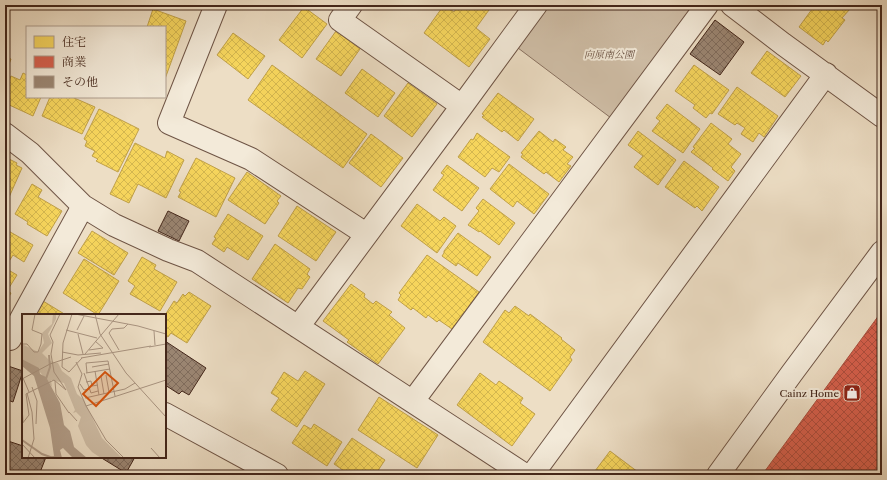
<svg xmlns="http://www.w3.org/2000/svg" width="887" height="480" font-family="'Libre Caslon Text','Noto Serif JP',serif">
<defs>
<pattern id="homes-cross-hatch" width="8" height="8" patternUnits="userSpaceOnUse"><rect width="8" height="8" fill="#f6d55c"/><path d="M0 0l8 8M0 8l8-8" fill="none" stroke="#d4b74f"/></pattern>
<pattern id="shops-cross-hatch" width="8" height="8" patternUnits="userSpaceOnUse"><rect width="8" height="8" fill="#d6604d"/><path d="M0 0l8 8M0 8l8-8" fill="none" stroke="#af4f3f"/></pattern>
<pattern id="building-cross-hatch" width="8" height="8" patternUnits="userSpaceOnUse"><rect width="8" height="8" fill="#9b8673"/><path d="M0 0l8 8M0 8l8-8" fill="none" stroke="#806d5e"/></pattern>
</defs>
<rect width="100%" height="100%" fill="#eddec5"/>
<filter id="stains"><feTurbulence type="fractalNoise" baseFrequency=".005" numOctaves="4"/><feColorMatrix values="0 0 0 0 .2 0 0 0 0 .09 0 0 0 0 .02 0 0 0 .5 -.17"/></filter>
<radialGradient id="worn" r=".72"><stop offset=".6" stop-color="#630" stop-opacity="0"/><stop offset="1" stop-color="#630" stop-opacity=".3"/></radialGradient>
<path fill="#d0bfa8" stroke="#8a7261" d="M536,5H707L619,124L518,48Z"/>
<path fill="url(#homes-cross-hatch)" stroke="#c0a048" d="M444,5L454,12L459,5H481L489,10L476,28L490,39L469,67L424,33Z
M815,5H845L850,9L842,18L845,20L828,42L826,40L823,45L799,27Z
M304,7L327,24L302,58L279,40Z
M153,9L186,21L165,79V27H147Z
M336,31L360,49L341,76L316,59Z
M233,33L265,56L248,79L217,55Z
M767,51L801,76L785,97L751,73Z
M5,57L11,59L5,75Z
M272,65L367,134L343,168L248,100Z
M694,65L729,90L712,114L710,113L706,118L693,108L695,105L675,91Z
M362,69L395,93L378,117L345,93Z
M23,73L27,75V97H41L33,116L5,103V89L11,76L20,80Z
M408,83L437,104L412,137L384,116Z
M737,87L778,116L764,137L759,133L753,142L741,134L745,128L737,123L735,125L718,114Z
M498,93L534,119L518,141L504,130L502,132L482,117L484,115L482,114Z
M50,97H72L95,107L82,134L42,116Z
M667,104L700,129L683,153L652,131L660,121L656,118Z
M99,109L139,129L118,172L96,161L98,159L92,156L95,151L85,146L87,141L84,139Z
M711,123L732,139L728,144L741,154L731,167L735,171L728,181L712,169L713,168L691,152L695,148L693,147Z
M539,131L553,142L555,139L566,147L563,150L573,157L567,164L571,166L559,182L546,172L544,174L521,157L523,154L521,153Z
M638,131L676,160L658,185L634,167L643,156L628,145Z
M477,133L510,157L499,172L492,168L485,177L458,157L471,139L473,140Z
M371,134L403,158L381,187L349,163Z
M135,143L165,158L167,151L184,160L166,198L138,184L129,203L110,194Z
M5,157L17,163L16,165L22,168L6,204Z
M196,158L235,178L216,217L178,197L181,192L179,191Z
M684,161L719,187L702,211L697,206L695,208L665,187Z
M509,164L549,194L534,214L517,201L513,207L490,189Z
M447,165L479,188L462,211L433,190L444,175L441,173Z
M247,172L281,196L277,201L279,203L265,224L228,200Z
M32,184L42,190L38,197L62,211L47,236L27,224L28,222L15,214Z
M483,199L515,223L499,245L480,231L479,232L468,225L479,211L476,208Z
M417,204L440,221L444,217L456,226L437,253L401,226Z
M297,206L336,232L316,261L278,236Z
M228,214L263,236L248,260L227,247L224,252L212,244L216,238L214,237Z
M5,229L33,245L24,262L13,255L8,263L5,261Z
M92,231L128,253L114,275L78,253Z
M458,233L491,257L477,276L458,263L456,266L442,256L444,253V251Z
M275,244L310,269L307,274L310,277L302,289L298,288L288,303L252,279Z
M427,255L479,292L452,329L439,320L437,322L428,315L426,318L413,308L411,310L398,300L401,295L399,293Z
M142,257L156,265L154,269L177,282L160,311L130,294L135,286L128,281Z
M84,259L119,281L98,315L63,293Z
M5,268L17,275L7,291L11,293L5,304Z
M351,284L365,294L364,297L373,304L376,301L392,312L389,315L405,328L378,364L347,342L349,340L323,321Z
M189,292L211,306L187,343L171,333L168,337L165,335V315L174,301L177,303L183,294L185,296Z
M43,301L66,315H35Z
M515,306L529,316L530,314L562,338L561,339L575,350L570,357L572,360L550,391L483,342L505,310L509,313Z
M305,371L325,384L297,427L271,410L279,398L271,393L284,372L298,381Z
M480,373L496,385L499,381L523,398L520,403L535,414L512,446L457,405Z
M379,397L438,435L417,468L358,430Z
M314,424L342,442L327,466L292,443L304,425L311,429Z
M352,438L385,460L375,475H350L334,464Z
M610,451L642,475H592Z"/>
<path fill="url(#shops-cross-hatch)" stroke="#aa4f3e" d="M882,311V475H762Z"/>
<path fill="url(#building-cross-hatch)" stroke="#43261a" d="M715,20L744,42L720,75L690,54Z
M168,211L189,221L179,241L158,231Z
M165,341L206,368L189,395L182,391L179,394L165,385Z
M5,365L23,371L13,402L5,399Z
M5,440L23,446V457H46L39,475L5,474Z
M100,457H135L126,473Z"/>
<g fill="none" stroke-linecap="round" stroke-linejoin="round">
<defs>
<path id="minor" d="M216,5L169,123L251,159L366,234
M351,5L340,20L462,106
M732,5L783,44L882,116
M5,134L30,153L83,206L114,225L168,250L197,261L525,475
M298,327L462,106L536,5
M10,339L83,206
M413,401L707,5
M165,414L277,475
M532,475L826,74"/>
<path id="tertiary" d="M718,475L792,373L882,252"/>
</defs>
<use href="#minor" stroke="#6e5445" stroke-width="24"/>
<use href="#tertiary" stroke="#6e5445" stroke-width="24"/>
<use href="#minor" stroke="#f3ead9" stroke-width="22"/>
<use href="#tertiary" stroke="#f3ead9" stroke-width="22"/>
</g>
<defs>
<symbol id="shop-square" viewBox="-11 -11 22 22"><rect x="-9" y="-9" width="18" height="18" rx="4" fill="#8f2418" stroke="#f3ead9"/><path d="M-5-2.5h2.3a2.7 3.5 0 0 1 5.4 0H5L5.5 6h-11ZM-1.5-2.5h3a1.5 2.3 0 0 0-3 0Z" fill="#fff"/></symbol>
</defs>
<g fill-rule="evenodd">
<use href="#shop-square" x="842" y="383" width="20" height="20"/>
</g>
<g text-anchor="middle" stroke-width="4" stroke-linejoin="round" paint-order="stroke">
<g font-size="10" font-style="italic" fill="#664c3e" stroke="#f3ead9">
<text x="609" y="58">向原南公園</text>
</g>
<g font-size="10" fill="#43261a" stroke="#f3ead9" text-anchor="end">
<text x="839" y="397">Cainz Home</text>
</g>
</g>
<g transform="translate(22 314)">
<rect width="144" height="144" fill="#eddec5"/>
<path d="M31,0L34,1V5L26,20L30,29L20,39L28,47L36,49L40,57L49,64L55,80L62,86L80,124L100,144H79L70,138L64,131L56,112L59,103L54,98L51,99L53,96L42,69L29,66L30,73L14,53L0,45V30L16,38L22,29L20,19L30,10Z" fill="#d0bfa8"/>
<path d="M0,45L17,54L18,60L24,63L38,89L42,111L48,117L52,133L65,144H51L41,134L38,136L40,144L25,143L32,142L28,114L12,62L0,52Z" fill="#b39f8b"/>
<path fill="none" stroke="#b39f8b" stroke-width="2" d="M23,68L28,53L27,41M0,126L20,140L31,144"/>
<path fill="none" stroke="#a99481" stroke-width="1" d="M50,0L41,29L40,53L47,58L60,44M53,0L116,12L144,20M73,0L78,20L104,59L144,103M44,16L75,24M55,16L62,2M132,17L133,31M56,20L61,40M0,30H5L12,38H16L19,30L20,20L10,16L13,0M127,33L144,30M67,36L81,34L73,27M97,36L87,19L90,15L102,14L106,10M40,38L56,41L79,39M63,40L97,0M59,44L129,32M54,48L60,60L56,73L64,92L84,126L102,144M70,53L87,50M73,57L77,81M62,59L69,79L76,77M64,59L88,55M65,59L64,49L86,47L93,82M84,61L87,78M79,62L82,80M1,64L7,78M0,65L28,50L49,43M33,67L34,80L47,99M64,68L69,67L70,72L76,71M58,70L62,76L67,75M10,73L15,87L14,110M5,79L10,98L12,125L6,144M63,84L103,75L113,69M0,92L1,108M64,92L144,66M47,98L55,107M0,110L7,101L4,80L32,66L44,76L32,58L29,40L31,28L28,21L38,0M0,130L13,144M129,134L138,144"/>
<path fill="#d8540d" fill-opacity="0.15" stroke="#d8540d" stroke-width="2" d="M83,58L96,69L74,92L61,80Z"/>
<rect width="144" height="144" fill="none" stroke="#43261a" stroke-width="2"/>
</g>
<rect width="887" height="480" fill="none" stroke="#eddec5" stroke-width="20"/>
<rect x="6" y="6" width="875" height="468" fill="none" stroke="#43261a" stroke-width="2"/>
<rect x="10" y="10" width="867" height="460" fill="none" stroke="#43261a"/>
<rect x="26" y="26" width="140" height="72" fill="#f3ead9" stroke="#ad9c8d"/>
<rect x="34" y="36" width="20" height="12" fill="#f6d55c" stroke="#ad9c8d"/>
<text x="62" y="46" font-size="12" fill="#43261a">住宅</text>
<rect x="34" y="56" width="20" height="12" fill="#d6604d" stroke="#ad9c8d"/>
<text x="62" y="66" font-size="12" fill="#43261a">商業</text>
<rect x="34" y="76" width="20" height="12" fill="#9b8673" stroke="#ad9c8d"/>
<text x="62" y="86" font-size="12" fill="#43261a">その他</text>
<rect width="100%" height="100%" filter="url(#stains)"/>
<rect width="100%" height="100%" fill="url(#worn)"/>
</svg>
